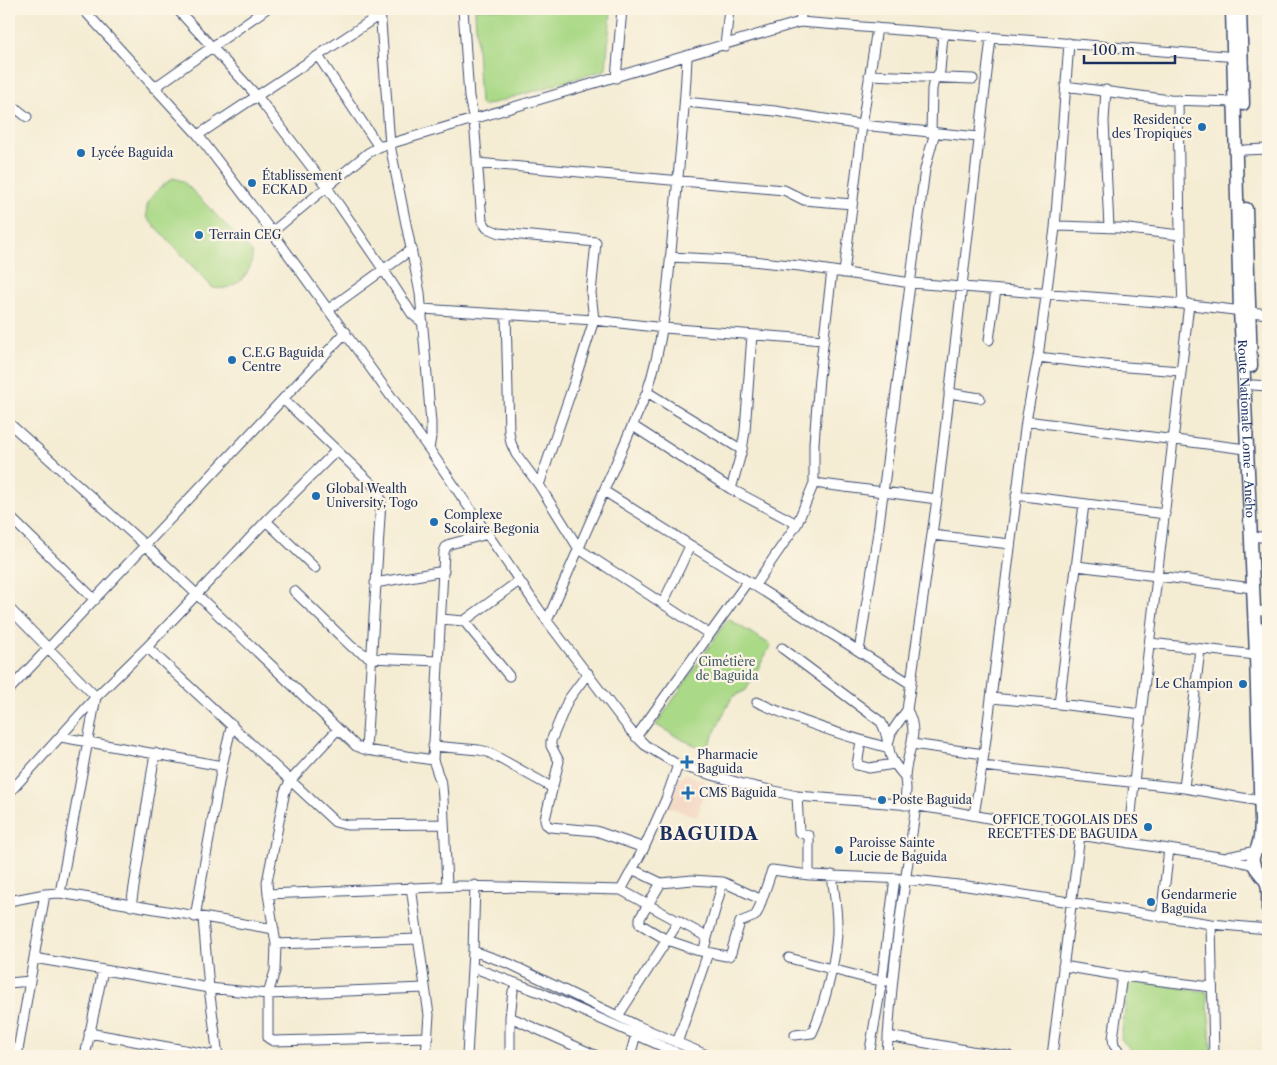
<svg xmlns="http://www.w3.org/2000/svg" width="1277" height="1065" font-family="'Libre Caslon Text',serif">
<rect width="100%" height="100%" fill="#fcf5e5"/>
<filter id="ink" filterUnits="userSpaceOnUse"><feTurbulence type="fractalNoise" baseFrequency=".02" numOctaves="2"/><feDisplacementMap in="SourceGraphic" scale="10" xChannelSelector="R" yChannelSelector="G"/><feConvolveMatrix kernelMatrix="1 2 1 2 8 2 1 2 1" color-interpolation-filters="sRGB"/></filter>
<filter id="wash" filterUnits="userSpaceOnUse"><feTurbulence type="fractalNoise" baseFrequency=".0096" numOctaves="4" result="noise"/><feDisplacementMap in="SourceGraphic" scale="20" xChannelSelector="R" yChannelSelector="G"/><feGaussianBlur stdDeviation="1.12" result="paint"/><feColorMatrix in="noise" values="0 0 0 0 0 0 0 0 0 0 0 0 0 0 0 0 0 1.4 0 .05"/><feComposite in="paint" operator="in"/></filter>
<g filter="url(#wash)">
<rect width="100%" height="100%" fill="#f4ecd3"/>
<path fill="#f3d4bf" d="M686,774L706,781L698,815L695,816L668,807V805L679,777Z"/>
<path fill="#aad987" stroke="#628472" d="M475,9H611L606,68L605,70L483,106L480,104Z
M173,178L183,181L252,252C254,273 235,292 213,288L147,218C143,199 159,188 173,178Z
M728,619L771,645L746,690L732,697L706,750L683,740L656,725Z
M1135,981L1207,992L1212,1056H1137L1121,1039L1129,982Z"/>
</g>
<g filter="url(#ink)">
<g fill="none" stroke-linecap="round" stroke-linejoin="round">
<defs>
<path id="minor" d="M83,9L198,135L272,232L429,449L547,621L630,730L645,745L678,765L743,784L797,796L911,805L945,810L1080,835L1225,858L1254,865
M177,9L257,96L326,186L383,269L412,314L423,323
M380,9L390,145L420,293L431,423V437L429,449
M463,9L469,97L474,120L482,221L487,228L499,233L596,242L591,293L594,320L574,383L539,485
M800,22L802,9
M725,46L729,9
M318,56L379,147
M869,75L973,79
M616,78L622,9
M1065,86L1170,100L1235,102
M154,88L266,9
M1106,90L1104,121L1109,228
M1178,100L1180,235L1183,304
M685,102L775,111L862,125L978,137
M9,103L27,117
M931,132L932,89L934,80L940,71L943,34
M198,135L381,14
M1244,150L1268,149
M477,163L784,190L804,200L852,204
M1055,228L1059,226L1120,228L1180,235
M272,232L368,153L379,147L800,22L1237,57
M670,257L752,261L800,266L911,283L1183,304L1268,314
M844,273L862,125L877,28
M329,309L412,249
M422,309L594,320L664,328L824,340
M506,314L509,432L511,443L516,454L539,485L579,549L709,634
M989,340L996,290
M1038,357L1113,366L1181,371
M1253,385L1268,386
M647,392L742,450
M949,393L980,398
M283,399L374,486L378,492L381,500L366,750
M1026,421L1246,449
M9,423L146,546L356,746L366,750L433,760
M633,426L731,489L797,524
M814,483L937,499
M731,489L742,450L745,431L752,335
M604,491L911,684
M1016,495L1165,514
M9,516L95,600
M266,521L315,568
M932,535L1010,544
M1259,537L1268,536
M1077,566L1253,588
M375,583L444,571
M755,585L797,524L814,483V443L819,378L832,271
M294,591L352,647L371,658L437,661
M663,603L690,546
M9,608L96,697L60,893
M1262,611H1268
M441,619L464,621L509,676
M464,621L519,581
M547,621L647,392C666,334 668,279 674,220C679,165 685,111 687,57
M1150,643L1256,655
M147,647L335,822L347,825L444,824
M782,648L881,722C888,733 887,745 891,757C894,765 900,770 905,777
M859,651L878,532L925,169L935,132
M588,673L568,700L551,741V746L559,761L545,819L546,824L550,827L596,831L644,848
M9,690L346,332
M991,698L1059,704L1141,714
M757,702C799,721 844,736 889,748
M1059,704L1084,504
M338,729L291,780L285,791L267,882L268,894L276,944L275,971L268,994V1038L273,1041L428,1037
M61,737L222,766
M636,737L748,581
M861,741L857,765L869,768L894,764
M888,744L891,733L907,710L937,499L991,38
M912,744L984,754
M433,746L479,750L488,752L553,788
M982,766L1184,788L1260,801
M1184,788L1200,649
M9,793L96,697L147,647L266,521L337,450
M797,796L799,832L809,836V875
M904,805C905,799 906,794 906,789C906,785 905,781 905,777C906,752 921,735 907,710
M974,815L984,754L1026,421L1038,357L1055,228L1069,43
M1128,843L1141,714L1189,304
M1228,857L1256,851
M632,869L661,883L692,880L723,882L760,899
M661,883L640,918V924L667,940L696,950L726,956H729L731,953L740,922L755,916L758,911L772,870L809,875L905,879L967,886L1211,924L1268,929
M475,885L473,951L510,964L638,1026L709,1056
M447,886L443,798L442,786L433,760L444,552L446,547L450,544L488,534
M411,887L429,1015L426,1056
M621,890L644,848L666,799L678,765
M268,894L461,886L621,890L707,937
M9,901L45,894L60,893L274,929
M131,906L155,753
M195,917L222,766L232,724
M1161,917L1169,849
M203,918L209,988L218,1056
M1211,924L1214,1056
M276,944L418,939
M703,952L723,882
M34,958L209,988L268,994L425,988
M789,958L870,979L886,981
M1063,966L1122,976L1211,987
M472,967L542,993L684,1056
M1122,976L1113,1038L1114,1045L1123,1056
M9,983L30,981
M513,991L510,1017L597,1056
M618,1016L679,921
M510,1017V1056
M89,1033L218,1056
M795,1035L812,1033C824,1008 838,953 837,925C837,908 834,892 832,875
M888,1036L971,1051L1009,1056
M677,1043L708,953
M17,1056L45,894
M85,1056L103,970
M467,1056L473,951
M630,1056L635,1038
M869,1056L882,980L895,878
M887,1056C891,972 904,889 916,806
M1052,1056L1080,835"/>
<g id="highway">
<path id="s1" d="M1232,9L1240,311L1244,379L1256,655L1261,821L1260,838L1257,849"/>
<path d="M1240,9L1243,104"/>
<path d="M1246,209L1251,366"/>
<path d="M1263,629L1265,656L1268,776"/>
<path d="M1268,845C1263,845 1258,847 1255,852C1247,866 1263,873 1267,884C1269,892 1268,901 1268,909"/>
</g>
</defs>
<use href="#minor" stroke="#3c4b70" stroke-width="11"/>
<use href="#highway" stroke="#3c4b70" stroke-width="15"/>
<use href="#minor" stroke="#fff" stroke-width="9"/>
<use href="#highway" stroke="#fff" stroke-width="12"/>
</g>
</g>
<g fill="#1f6fb2" stroke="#fcf5e5" stroke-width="2">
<circle cx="1202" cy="127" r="5"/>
<circle cx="81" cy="153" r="5"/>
<circle cx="252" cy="183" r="5"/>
<circle cx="199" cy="235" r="5"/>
<circle cx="232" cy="360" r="5"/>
<circle cx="316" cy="496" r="5"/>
<circle cx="434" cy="522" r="5"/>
<circle cx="1243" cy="684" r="5"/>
<path d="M684.5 754.5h5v5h5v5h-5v5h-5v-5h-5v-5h5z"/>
<path d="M685.5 785.5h5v5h5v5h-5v5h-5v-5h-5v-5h5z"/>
<circle cx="882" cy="800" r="5"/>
<circle cx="1148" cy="827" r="5"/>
<circle cx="839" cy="850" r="5"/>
<circle cx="1151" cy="902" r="5"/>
</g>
<g text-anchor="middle" stroke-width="4.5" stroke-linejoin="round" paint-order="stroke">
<g font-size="12" fill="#1b2f5e" stroke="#fcf5e5" text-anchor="start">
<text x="1192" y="124" text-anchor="end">Residence<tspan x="1192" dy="14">des Tropiques</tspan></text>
<text x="91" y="157">Lycée Baguida</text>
<text x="262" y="180">Établissement<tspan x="262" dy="14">ECKAD</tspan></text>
<text x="209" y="239">Terrain CEG</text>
<text x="242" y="357">C.E.G Baguida<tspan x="242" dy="14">Centre</tspan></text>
<text x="326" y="493">Global Wealth<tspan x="326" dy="14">University, Togo</tspan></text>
<text x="444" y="519">Complexe<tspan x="444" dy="14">Scolaire Begonia</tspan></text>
<text x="1233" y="688" text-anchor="end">Le Champion</text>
<text x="697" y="759">Pharmacie<tspan x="697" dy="14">Baguida</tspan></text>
<text x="699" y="797">CMS Baguida</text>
<text x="892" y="804">Poste Baguida</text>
<text x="1138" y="824" text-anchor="end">OFFICE TOGOLAIS DES<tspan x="1138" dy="14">RECETTES DE BAGUIDA</tspan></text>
<text x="849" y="847">Paroisse Sainte<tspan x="849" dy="14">Lucie de Baguida</tspan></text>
<text x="1161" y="899">Gendarmerie<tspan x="1161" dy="14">Baguida</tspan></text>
</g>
<g font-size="12" fill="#1b2f5e" stroke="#fcf5e5">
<text dy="4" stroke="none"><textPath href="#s1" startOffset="420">Route Nationale Lomé - Aného</textPath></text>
</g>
<g font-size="12" fill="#3f5a68" stroke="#fcf5e5">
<text x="727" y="666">Cimétière<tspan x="727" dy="14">de Baguida</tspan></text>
</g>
<g font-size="18" font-weight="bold" letter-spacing="1" fill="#1b2f5e" stroke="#fcf5e5">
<text x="709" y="840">BAGUIDA</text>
</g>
</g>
<rect width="1277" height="1065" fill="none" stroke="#fcf5e5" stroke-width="30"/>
<path d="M1084 55v8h91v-8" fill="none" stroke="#1b2f5e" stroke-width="2.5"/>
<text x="1092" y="55" font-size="15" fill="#1b2f5e" stroke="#fcf5e5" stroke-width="4" paint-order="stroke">100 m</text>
</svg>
